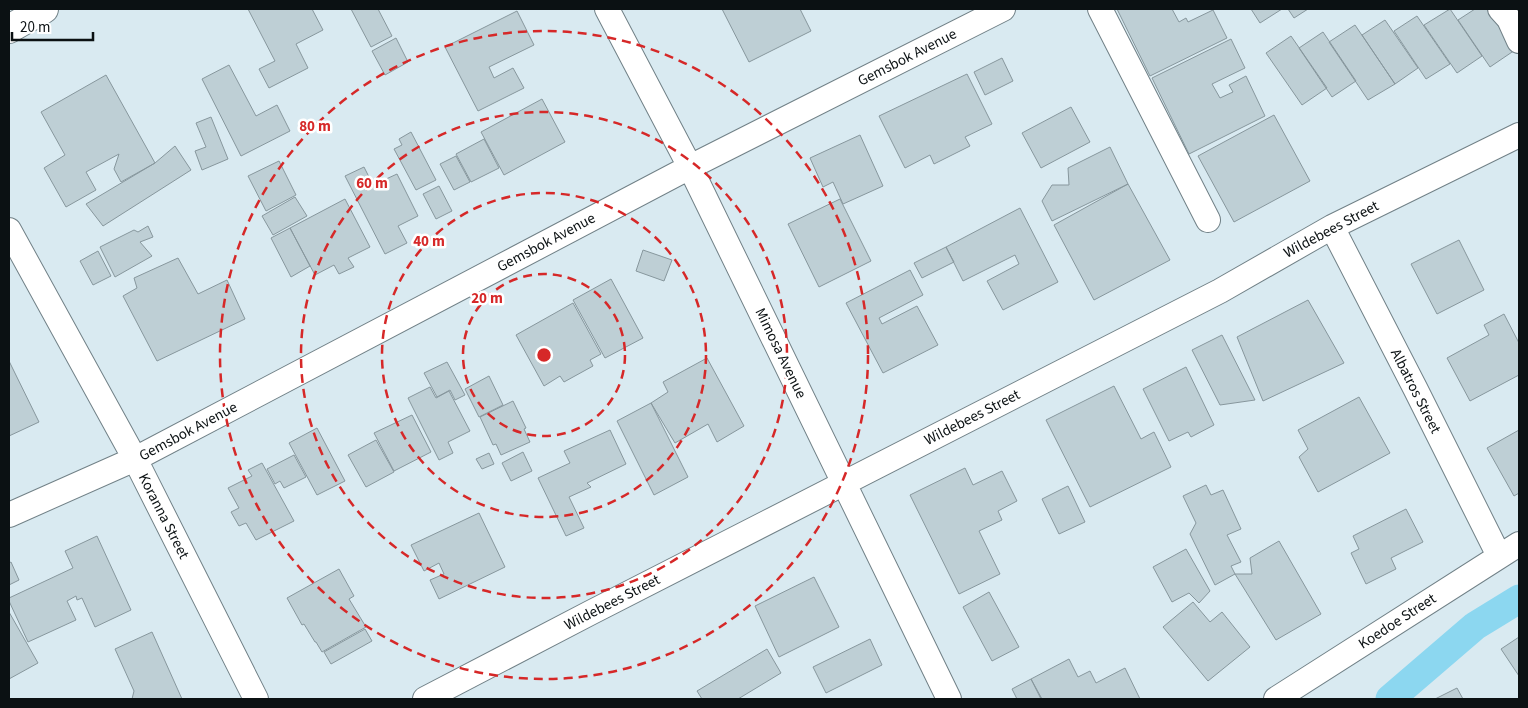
<svg xmlns="http://www.w3.org/2000/svg" width="1528" height="708" font-family="'Source Sans 3',sans-serif">
<rect width="100%" height="100%" fill="#d9eaf1"/>
<g fill="none" stroke-linecap="round" stroke-linejoin="round">
<path stroke="#8cd7f0" stroke-width="29" d="M1390,699L1475,626L1519,599"/>
</g>
<path fill="#becfd5" stroke="#87979d" d="M248,9H312L323,30L296,44L308,68L269,88L259,69L275,61Z
M351,9H378L392,36L371,47Z
M722,9H800L811,31L749,62Z
M1117,9H1172L1179,22L1186,18L1188,22L1213,10L1227,38L1150,76Z
M1251,9H1282L1260,23Z
M1288,9H1308L1294,18Z
M1450,9L1482,56L1457,73L1424,25Z
M1475,9H1487L1515,50L1490,67L1458,20Z
M517,11L534,45L489,67L494,78L513,68L524,88L478,111L445,47Z
M1417,16L1450,64L1426,79L1394,31Z
M1385,20L1418,68L1395,84L1362,35Z
M1355,25L1395,84L1368,100L1329,42Z
M1323,32L1356,81L1332,97L1299,48Z
M1291,36L1327,88L1302,105L1266,53Z
M396,38L408,62L385,75L372,51Z
M1231,39L1245,68L1212,84L1220,98L1233,92L1229,85L1246,76L1265,116L1189,154L1152,78Z
M1002,58L1013,81L985,95L974,72Z
M229,65L256,116L277,105L290,131L241,156L202,79Z
M967,74L992,124L965,137L970,146L934,164L930,155L905,168L879,116Z
M106,75L155,163L121,182L114,169L119,154L86,172L96,190L66,207L44,168L65,155L41,112Z
M542,99L565,142L504,175L481,132Z
M1071,107L1090,142L1041,168L1022,133Z
M1274,115L1310,181L1234,222L1198,156Z
M211,117L228,159L202,170L195,151L206,147L196,123Z
M411,132L436,180L416,190L394,149L402,145L399,139Z
M860,135L883,186L843,204L833,182L823,187L810,158Z
M484,139L499,168L471,182L456,154Z
M175,146L191,170L103,226L86,204L155,163Z
M1110,147L1128,184L1052,221L1042,201L1052,185H1069L1068,168Z
M456,156L470,182L454,190L440,164Z
M279,161L296,195L266,211L248,176Z
M364,167L373,185L397,174L418,216L398,226L407,243L385,254L345,176Z
M1128,184L1170,260L1094,300L1054,225Z
M439,186L452,211L436,219L423,194Z
M295,197L307,216L273,235L262,216Z
M345,199L370,247L348,258L354,267L339,274L334,265L315,275L290,228Z
M840,199L871,261L819,287L788,224Z
M1020,208L1058,282L1003,310L987,281L1019,264L1015,255L963,281L946,247Z
M148,226L153,237L140,242L152,256L115,277L100,247L134,230L138,232Z
M290,228L310,266L291,277L271,238Z
M1459,240L1484,290L1437,314L1411,264Z
M946,247L954,262L922,278L914,263Z
M643,250L672,260L664,281L636,271Z
M98,251L111,276L93,285L80,261Z
M178,258L198,294L227,280L245,319L157,361L123,296L137,288L134,278Z
M910,270L923,295L879,318L882,324L917,306L938,345L883,373L846,303Z
M611,279L643,338L605,358L573,300Z
M1308,300L1344,363L1263,401L1237,337Z
M573,303L601,354L590,360L593,366L564,382L560,376L544,386L516,335Z
M1504,314L1519,343V375L1470,401L1447,358L1489,335L1484,325Z
M1222,335L1255,400L1220,405L1192,350Z
M707,358L744,426L717,442L708,424L675,443L651,403L668,392L663,382Z
M9,361L39,422L9,436Z
M447,362L465,395L455,400L450,390L437,397L424,373Z
M1186,367L1214,425L1191,437L1188,432L1169,441L1143,389Z
M489,376L503,405L479,417L465,389Z
M1114,386L1141,439L1154,432L1171,467L1090,507L1046,420Z
M430,387L436,398L449,391L470,431L448,442L453,453L439,460L408,398Z
M1359,397L1390,453L1318,492L1299,457L1308,449L1298,430Z
M513,401L526,428L524,429L530,442L501,455L496,444L493,445L480,417Z
M651,403L688,477L654,495L617,421Z
M412,415L431,452L394,471L374,433Z
M317,428L345,481L317,495L289,443Z
M610,430L626,464L587,483L591,487L569,497L584,528L566,536L538,478L570,463L564,451Z
M1519,430V493L1514,496L1487,448Z
M376,440L394,472L366,487L348,455Z
M523,452L532,471L511,481L502,463Z
M489,453L494,464L482,469L476,459Z
M294,455L306,477L284,488L280,481L275,484L267,469Z
M262,463L294,521L256,540L246,523L239,526L231,512L239,508L228,488L252,476L248,470Z
M965,468L973,485L1002,471L1017,501L998,511L1002,520L979,531L1000,574L959,594L910,495Z
M1206,485L1211,495L1223,490L1241,529L1227,535L1241,562L1231,566L1235,574L1215,585L1190,534L1196,523L1183,496Z
M1068,486L1085,522L1059,534L1042,499Z
M1406,509L1423,542L1391,558L1396,569L1366,584L1351,553L1359,549L1353,536Z
M479,513L505,567L439,599L430,580L444,574L439,563L424,571L411,545Z
M97,536L131,610L95,627L82,598L77,600L76,596L67,601L76,620L28,642L9,601V598L73,568L65,551Z
M1279,541L1321,614L1276,640L1235,574H1252L1250,558Z
M1186,549L1210,591L1199,603L1189,593L1172,602L1153,567Z
M11,562L19,580L9,585V563Z
M339,569L354,596L349,599L366,627L322,652L316,642H315L304,624L302,625L287,598Z
M814,577L839,627L779,657L755,606Z
M989,592L1019,647L992,661L963,607Z
M1193,602L1210,622L1222,612L1250,647L1208,681L1163,627Z
M9,612L38,663L9,679Z
M365,629L372,641L331,664L324,652Z
M152,632L182,699H132L134,691L115,649Z
M1519,637V676L1501,649Z
M870,639L882,665L826,693L813,667Z
M767,649L781,673L738,699H702L697,691Z
M1069,659L1078,677L1090,671L1096,683L1125,668L1140,699H1041L1031,679Z
M1031,679L1042,699H1017L1012,689Z
M1457,688L1463,699H1435Z"/>
<g fill="none" stroke-linecap="round" stroke-linejoin="round">
<defs>
<path id="street" d="M607,9L690,167L949,699
M1100,9L1208,220
M1500,9L1509,19L1519,41
M1332,227L1415,388L1499,556
M9,230L135,459L256,699
M9,515L135,459L690,167L1003,9
M425,699L590,613L1220,291L1332,227L1519,135
M1276,699L1519,544"/>
<path id="highway" d="M9,29L44,9"/>
</defs>
<use href="#street" stroke="#718187" stroke-width="26"/>
<use href="#highway" stroke="#718187" stroke-width="30"/>
<use href="#street" stroke="#fff" stroke-width="24"/>
<use href="#highway" stroke="#fff" stroke-width="28"/>
</g>
<g fill="none" stroke="#d62828" stroke-width="2.5" stroke-dasharray="9 6">
<circle cx="544" cy="355" r="81"/>
<circle cx="544" cy="355" r="162"/>
<circle cx="544" cy="355" r="243"/>
<circle cx="544" cy="355" r="324"/>
</g>
<g text-anchor="middle" stroke-width="5" stroke-linejoin="round" paint-order="stroke">
<g font-size="15" fill="#0b1113" stroke="#fff">
<text transform="translate(907 57) rotate(-27)" y="5">Gemsbok Avenue</text>
<text transform="translate(1331 229) rotate(-28)" y="5">Wildebees Street</text>
<text transform="translate(546 242) rotate(-28)" y="5">Gemsbok Avenue</text>
<text transform="translate(781 353) rotate(64)" y="5">Mimosa Avenue</text>
<text transform="translate(1416 391) rotate(63)" y="5">Albatros Street</text>
<text transform="translate(972 417) rotate(-27)" y="5">Wildebees Street</text>
<text transform="translate(188 431) rotate(-28)" y="5">Gemsbok Avenue</text>
<text transform="translate(164 516) rotate(63)" y="5">Koranna Street</text>
<text transform="translate(612 602) rotate(-27)" y="5">Wildebees Street</text>
<text transform="translate(1397 621) rotate(-33)" y="5">Koedoe Street</text>
</g>
</g>
<circle cx="544" cy="355" r="8" fill="#d62828" stroke="#fff" stroke-width="2.5"/>
<g font-size="15" text-anchor="middle" font-weight="bold" fill="#d62828" stroke="#fff" stroke-width="5" stroke-linejoin="round" paint-order="stroke">
<text x="315" y="131">80 m</text>
<text x="372" y="188">60 m</text>
<text x="429" y="246">40 m</text>
<text x="487" y="303">20 m</text>
</g>
<rect width="1528" height="708" fill="none" stroke="#0b1113" stroke-width="20"/>
<path d="M12 32v8h81v-8" fill="none" stroke="#0b1113" stroke-width="2.5"/>
<text x="20" y="32" font-size="15" fill="#0b1113" stroke="#ffffff" stroke-width="4" paint-order="stroke">20 m</text>
</svg>
